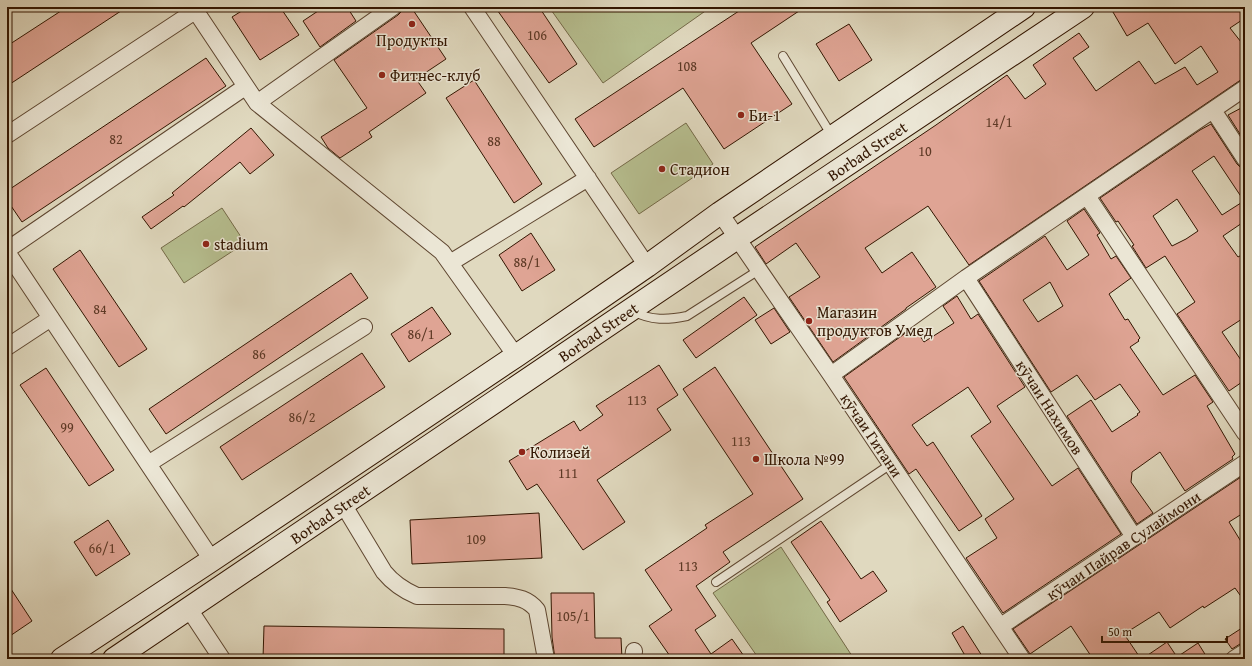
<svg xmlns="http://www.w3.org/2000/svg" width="1252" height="666" font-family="'Gentium Book Plus',serif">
<rect width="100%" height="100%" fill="#e0d9bf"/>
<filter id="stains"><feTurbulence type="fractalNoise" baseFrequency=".005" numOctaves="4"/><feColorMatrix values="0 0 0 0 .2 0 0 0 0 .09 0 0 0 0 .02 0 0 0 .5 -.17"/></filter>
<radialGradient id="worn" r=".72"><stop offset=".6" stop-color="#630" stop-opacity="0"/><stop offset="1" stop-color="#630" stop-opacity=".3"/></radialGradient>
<path fill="#b6be8f" stroke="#746a48" d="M549,7H711L603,83Z
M686,123L713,164L639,214L611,173Z
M222,208L245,243L184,283L161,248Z
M781,547L854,659H759L713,593Z"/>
<path fill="#dfa494" stroke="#321500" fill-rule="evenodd" d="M67,7H127L7,86V46Z
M248,7H280L299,35L260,60L232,17Z
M324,7H347L356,21L320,47L303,21Z
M406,7H411L446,59L416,79L426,93L369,132L372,137L340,158L328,148L321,137L367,108L334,60L398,15Z
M495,7H539L577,64L549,83Z
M745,7H805L751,43L792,104L724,149L683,88L594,147L575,119Z
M1110,7H1245V18L1230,28L1245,47V77L969,265L928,206L865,248L882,273L912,252L936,287L906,308V309L833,362L789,297L820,277L796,243L766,264L755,247L936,125L1007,75L1025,99L1046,84L1033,65L1079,33L1089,47L1073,58L1096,91L1139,61L1155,84L1185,67L1197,85L1218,72L1201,46L1175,64L1148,23L1127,36Z
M849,24L872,60L839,81L816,44Z
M206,58L226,86L22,222L7,200V191Z
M474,80L542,184L514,203L446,98Z
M1245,106V142L1228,115Z
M1211,124L1237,164L1240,167L1245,168V221L1223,236L1238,257L1245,253V317L1222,332L1245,366V380L1229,391L1177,314L1195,302L1165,256L1146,268L1132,246L1134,245L1118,221L1116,222L1100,198L1200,130ZM1214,156L1244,201L1222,215L1192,171ZM1177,199L1198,231L1186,239L1172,246L1153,216Z
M251,128L274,155L250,174L240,162L184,207L183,206L151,229L142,217L174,195L172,193Z
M1084,209L1100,233L1097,235L1111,259L1116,256L1131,278L1109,294L1125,320L1128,319L1140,338L1138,340L1139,341L1130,347L1163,395L1195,375L1213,402L1207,406L1235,454L1232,457L1233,459L1185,491L1160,452L1132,472L1131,482L1153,513L1137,524L1067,416L1091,400L1112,432L1138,415L1137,414L1140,412L1120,384L1095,400L1077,375L1051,392L979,281L1045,236L1067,270L1089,255L1067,221ZM1050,282L1063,306L1038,322L1023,300Z
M531,233L555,270L522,291L499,255Z
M80,250L147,349L119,367L53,269Z
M351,273L368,298L166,434L149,409Z
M957,296L971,319L978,314L1025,387L997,406L1052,486L1078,468L1121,534L1003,613L966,558L997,538L985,519L1014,499L971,436L991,422L968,387L912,425L927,446L933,442L982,516L959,531L916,469L909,474L844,377L914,327L924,342L954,323L943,306Z
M744,297L757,315L696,358L683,340Z
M432,307L451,334L409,362L391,334Z
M774,308L790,332L771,344L755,320Z
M362,353L385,387L242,480L220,447Z
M659,365L678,395L657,409L671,430L597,480L625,522L583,550L537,484L527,490L509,461L574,421L580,431L603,415L596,406Z
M715,367L803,499L723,552L730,562L696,586L716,616L695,630L711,654L732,639L746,659H672L649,626L672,610L645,570L707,528L705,525L753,494L683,389Z
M46,368L114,470L89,486L20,385Z
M1244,475L1245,477V512L1229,522L1245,548V602L1235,588L1204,608L1203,606L1170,628L1159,612L1124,634L1141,659H1093L1071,626L1030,654L1013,629Z
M539,513L542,558L412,564L410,520Z
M108,520L130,554L96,576L74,542Z
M821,521L861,579L873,571L887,591L840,622L827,602L830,600L791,542Z
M7,583L32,621L7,638Z
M551,593H594L595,638H621L622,659H555L552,637Z
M264,626L504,629V659H263Z
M963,626L984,659H967L952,633Z
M1245,626V643L1240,644L1232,649L1225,639Z
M1167,642L1177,657L1198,643L1208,659H1142Z"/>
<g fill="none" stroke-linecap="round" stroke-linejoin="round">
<defs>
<path id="lane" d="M783,56L832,136
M633,311C651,321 668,320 687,316L759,270
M716,582L891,464"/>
<path id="street" d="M193,7L257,103L442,252L516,356
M472,7L647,266
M257,103L393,7
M1213,110L1245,159
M7,135L195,11
M1087,196L1245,433
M720,213L831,375L1022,659
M7,250L245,87
M7,252L212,560
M450,263L588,178
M966,278L1134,537
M7,347L51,318
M831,375L966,278L1245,88
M148,464L364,327
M343,504L384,572C393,583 403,590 417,596H505C518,597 528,599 537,610L546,659
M189,609L222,659
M1001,626L1245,463
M633,659L634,651
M1234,659L1245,652"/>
<path id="secondary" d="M62,659L212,560L516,356L647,266L720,213L1024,7
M114,659L737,238L1083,7"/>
</defs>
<use href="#lane" stroke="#5e4630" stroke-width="10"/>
<use href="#street" stroke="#5e4630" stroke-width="18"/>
<use href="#secondary" stroke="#321500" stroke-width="24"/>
<use href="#lane" stroke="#ebe6d5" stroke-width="8"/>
<use href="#street" stroke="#ebe6d5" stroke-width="16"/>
<use href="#secondary" stroke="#ebe6d5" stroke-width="22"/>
</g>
<g fill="#8f2418" stroke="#ebe6d5" stroke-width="1.5">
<circle cx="412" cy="24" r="4"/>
<circle cx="382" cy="75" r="4"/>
<circle cx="741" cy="115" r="4"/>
<circle cx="662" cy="169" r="4"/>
<circle cx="206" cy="244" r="4"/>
<circle cx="809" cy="321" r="4"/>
<circle cx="522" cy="452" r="4"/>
<circle cx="756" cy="459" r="4"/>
</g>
<g text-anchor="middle" stroke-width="3" stroke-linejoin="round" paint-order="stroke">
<g font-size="14" fill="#5d3925">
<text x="537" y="40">106</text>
<text x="687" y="71">108</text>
<text x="999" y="127">14/1</text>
<text x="116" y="144">82</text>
<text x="494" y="146">88</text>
<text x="925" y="156">10</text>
<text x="527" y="267">88/1</text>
<text x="100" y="314">84</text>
<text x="421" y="339">86/1</text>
<text x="259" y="359">86</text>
<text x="637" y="405">113</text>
<text x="302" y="422">86/2</text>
<text x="67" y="432">99</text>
<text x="741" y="446">113</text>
<text x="568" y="478">111</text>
<text x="476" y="544">109</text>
<text x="102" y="553">66/1</text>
<text x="688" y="571">113</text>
<text x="573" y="621">105/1</text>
</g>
<g font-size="16" fill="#321500" stroke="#ebe6d5" text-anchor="start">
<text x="412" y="46" text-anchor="middle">Продукты</text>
<text x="390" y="81">Фитнес-клуб</text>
<text x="749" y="121">Би-1</text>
<text x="670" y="175">Стадион</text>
<text x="214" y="250">stadium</text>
<text x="817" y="318">Магазин<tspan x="817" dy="18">продуктов Умед</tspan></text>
<text x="530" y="458">Колизей</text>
<text x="764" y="465">Школа №99</text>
</g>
<g font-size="16" fill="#321500" stroke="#ebe6d5">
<text transform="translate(867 151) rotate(-34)" y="6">Borbad Street</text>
<text transform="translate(598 332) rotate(-34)" y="6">Borbad Street</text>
<text transform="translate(1050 407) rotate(57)" y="6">кӯчаи Нахимов</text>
<text transform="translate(872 435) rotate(56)" y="6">кӯчаи Гитани</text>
<text transform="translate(330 514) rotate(-34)" y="6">Borbad Street</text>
<text transform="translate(1123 545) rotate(-34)" y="6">кӯчаи Пайрав Сулаймони</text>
</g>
</g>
<rect width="1252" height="666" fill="none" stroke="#e0d9bf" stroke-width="24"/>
<rect x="8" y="8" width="1236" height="650" fill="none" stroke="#321500" stroke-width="2"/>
<rect x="12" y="12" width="1228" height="642" fill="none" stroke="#321500"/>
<path d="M1102 636v6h125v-6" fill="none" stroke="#321500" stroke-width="2"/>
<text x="1108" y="636" font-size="12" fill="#321500" stroke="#ebe6d5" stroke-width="3" paint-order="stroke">50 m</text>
<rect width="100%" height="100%" filter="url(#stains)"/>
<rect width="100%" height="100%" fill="url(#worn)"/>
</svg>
